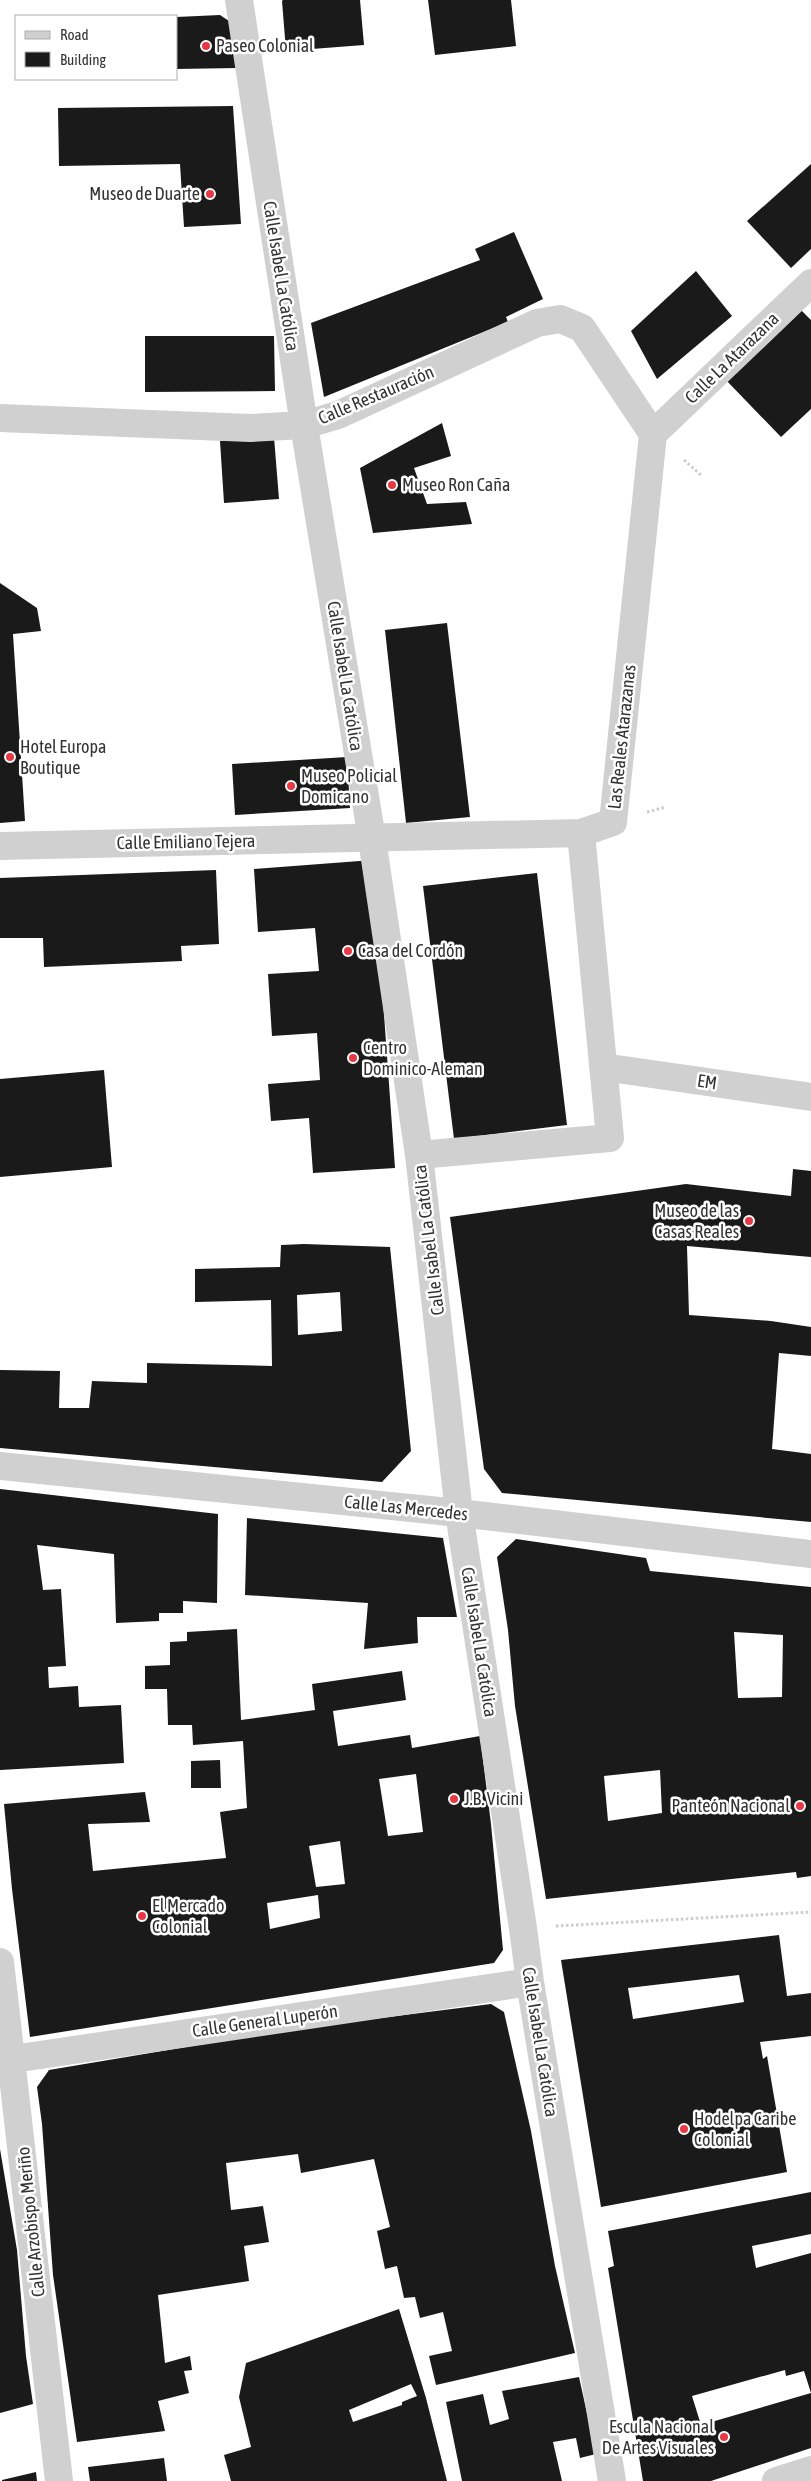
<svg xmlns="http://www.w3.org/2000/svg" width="811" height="2481" font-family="'Asap Condensed',sans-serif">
<rect width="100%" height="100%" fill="#fff"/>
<path fill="#1a1a1a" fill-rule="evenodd" d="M283,0H360L364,45L286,51L282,1Z
M428,0H511L516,46L435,55Z
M220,15L232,23L238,68L176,69V17Z
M233,106L241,224L184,227L180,164L59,166L58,108Z
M811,164V249L791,268L747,221Z
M514,232L543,299L506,317L508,322L324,397L311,323L480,260L475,249Z
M696,271L732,316L657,379L631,331Z
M798,307L811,320V409L781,437L724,378Z
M145,336H274L275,391L145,392Z
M442,423L451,456L414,468L427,504L466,502L472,524L373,533L360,468Z
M274,437L279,499L224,503L220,441Z
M0,583L37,608L41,631L13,634L25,821L0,823Z
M447,623L470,817L406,823L385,630Z
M347,757L350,808L235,815L232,764Z
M373,860L395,1168L313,1173L309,1118L271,1121L268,1084L320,1080L317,1033L272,1036L268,974L319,971L315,928L258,932L254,869Z
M216,870L219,944L181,946L182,961L44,967L43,938H0V878Z
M537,873L567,1125L454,1139L423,886Z
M104,1070L112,1167L0,1177V1079Z
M793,1169L811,1171V1257L687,1246L689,1315L771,1321L811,1327V1356L779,1353L772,1449L811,1454V1522L502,1493L484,1469L450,1217L686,1184L791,1196Z
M304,1244L390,1247L411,1451L382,1482L0,1448V1370L60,1371L59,1408H89L92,1381L147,1383V1363L272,1366L271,1300L195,1302V1269L280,1267L281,1245ZM340,1292L342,1331L298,1335L297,1295Z
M0,1489L218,1514L217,1603L183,1601V1613H159V1621L116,1623L114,1554L37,1545L43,1590L61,1589L66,1666L48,1667L49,1688L78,1686L79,1707L121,1705L124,1763L0,1770Z
M247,1518L443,1538L457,1617H417L418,1643L364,1649L368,1603L245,1595Z
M516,1539L646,1558L650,1571L811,1587V1876L797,1878L796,1872L546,1899L515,1706L508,1630L497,1557ZM734,1632L783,1635L782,1697L738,1698ZM660,1770L662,1813L608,1821L604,1776Z
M237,1629L241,1720L315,1710L312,1684L402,1671L406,1700L333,1711L338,1746L410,1735L412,1748L480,1736L491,1824L503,1950L494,1963L30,2037L12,1889L4,1804L145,1792L150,1822L88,1824L93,1871L226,1858L220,1812L247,1808L243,1741L193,1745L192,1725H168L167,1689H145V1666L170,1665V1642L187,1641V1632ZM416,1774L423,1832L388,1836L379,1779ZM340,1841L345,1884L316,1887L309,1846ZM318,1895L320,1918L270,1929L267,1903Z
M220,1760L221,1788H191V1761Z
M779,1935L787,1996L811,1993V2036L760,2042L763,2059L767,2056L787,2172L601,2207L561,1960ZM739,1975L744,2002L633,2019L628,1988Z
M491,2004L504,2012L531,2131L555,2266L575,2353L436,2385L429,2356L452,2351L443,2312L420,2318L415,2297L404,2298L397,2266L385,2269L377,2231L390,2227L374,2159L301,2173L298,2154L226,2163L231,2210L263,2206L269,2242L244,2246L249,2281L158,2295L165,2363L190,2356L192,2370L184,2371L189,2393L158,2401L165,2431L77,2442L53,2275L42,2124L37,2087L49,2070L287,2030Z
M0,2149L17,2250L26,2356L33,2404L0,2413Z
M811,2192V2234L752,2246L756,2268L811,2253V2448L711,2481H643L608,2268L614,2266L608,2231ZM785,2370L786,2376L804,2371L811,2393L701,2425L692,2396Z
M399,2309L426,2398L447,2481H231L224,2455L251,2447L239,2397L246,2363ZM411,2384L417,2396L402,2402V2405L353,2422L349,2410Z
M579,2377L596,2454L580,2458L576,2438L553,2442L562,2481H462L446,2402L483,2394L490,2425L509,2419L502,2391Z
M164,2458L167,2481H90L88,2467Z
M36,2472L37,2481H2V2480Z"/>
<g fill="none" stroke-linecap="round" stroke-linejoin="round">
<path stroke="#cdcdcd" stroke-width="3" stroke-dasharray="2.5 2.5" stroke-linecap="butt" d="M684,460L702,476
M647,812L666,807
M556,1926L811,1912"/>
<path stroke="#d0d0d0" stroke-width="28" d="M239,0L304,425L372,839L419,1155L459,1513L523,1928L530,1982L612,2481
M0,418L250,428L304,425L338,415L537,323L560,319L582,328L653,434
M653,434L811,283
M0,846L581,833L613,822L653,434
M603,1067L811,1097
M419,1155L610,1138L581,833
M0,1466L459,1513L811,1554
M0,1962L59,2481
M0,2061L530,1982
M776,2481L811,2470"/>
</g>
<g fill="#e63946" stroke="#fff" stroke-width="2">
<circle cx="206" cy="46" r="5"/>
<circle cx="210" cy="194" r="5"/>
<circle cx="392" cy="485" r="5"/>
<circle cx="10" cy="757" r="5"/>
<circle cx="291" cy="786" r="5"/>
<circle cx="348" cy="951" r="5"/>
<circle cx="353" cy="1058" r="5"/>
<circle cx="749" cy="1221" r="5"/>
<circle cx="454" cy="1799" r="5"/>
<circle cx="800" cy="1806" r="5"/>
<circle cx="142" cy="1916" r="5"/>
<circle cx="684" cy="2129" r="5"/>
<circle cx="724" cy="2437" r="5"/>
</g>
<g text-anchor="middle" stroke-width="5" stroke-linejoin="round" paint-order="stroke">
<g font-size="18" fill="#333" stroke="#fff" text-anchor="start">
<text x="216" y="52">Paseo Colonial</text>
<text x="200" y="200" text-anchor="end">Museo de Duarte</text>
<text x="402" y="491">Museo Ron Caña</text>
<text x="20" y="753">Hotel Europa<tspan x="20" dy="21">Boutique</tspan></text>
<text x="301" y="782">Museo Policial<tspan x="301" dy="21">Domicano</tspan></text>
<text x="358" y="957">Casa del Cordón</text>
<text x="363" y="1054">Centro<tspan x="363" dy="21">Dominico-Aleman</tspan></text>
<text x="739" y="1217" text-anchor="end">Museo de las<tspan x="739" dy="21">Casas Reales</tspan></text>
<text x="464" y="1805">J.B. Vicini</text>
<text x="790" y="1812" text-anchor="end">Panteón Nacional</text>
<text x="152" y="1912">El Mercado<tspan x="152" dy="21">Colonial</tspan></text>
<text x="694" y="2125">Hodelpa Caribe<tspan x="694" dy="21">Colonial</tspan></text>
<text x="714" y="2433" text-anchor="end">Escula Nacional<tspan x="714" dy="21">De Artes Visuales</tspan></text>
</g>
<g font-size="18" fill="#333" stroke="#fff">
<text transform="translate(281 276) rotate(81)" y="6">Calle Isabel La Católica</text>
<text transform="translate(732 358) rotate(-44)" y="6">Calle La Atarazana</text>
<text transform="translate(376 395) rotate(-23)" y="6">Calle Restauración</text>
<text transform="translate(345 676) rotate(81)" y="6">Calle Isabel La Católica</text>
<text transform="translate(622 737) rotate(-84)" y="6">Las Reales Atarazanas</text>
<text transform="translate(186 842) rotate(-1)" y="6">Calle Emiliano Tejera</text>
<text transform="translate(707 1082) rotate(8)" y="6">EM</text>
<text transform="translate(429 1240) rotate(-97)" y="6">Calle Isabel La Católica</text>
<text transform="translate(406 1508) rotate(6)" y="6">Calle Las Mercedes</text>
<text transform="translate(479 1642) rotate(81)" y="6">Calle Isabel La Católica</text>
<text transform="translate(265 2021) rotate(-8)" y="6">Calle General Luperón</text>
<text transform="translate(540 2042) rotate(81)" y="6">Calle Isabel La Católica</text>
<text transform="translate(31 2222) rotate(-96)" y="6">Calle Arzobispo Meriño</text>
</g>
</g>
<rect x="15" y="15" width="162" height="65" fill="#ffffff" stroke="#adadad"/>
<rect x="25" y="31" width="25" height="8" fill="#d0d0d0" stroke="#adadad"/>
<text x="60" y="40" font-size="15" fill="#333333">Road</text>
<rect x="25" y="52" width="25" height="15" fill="#1a1a1a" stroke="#adadad"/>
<text x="60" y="65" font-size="15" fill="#333333">Building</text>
</svg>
